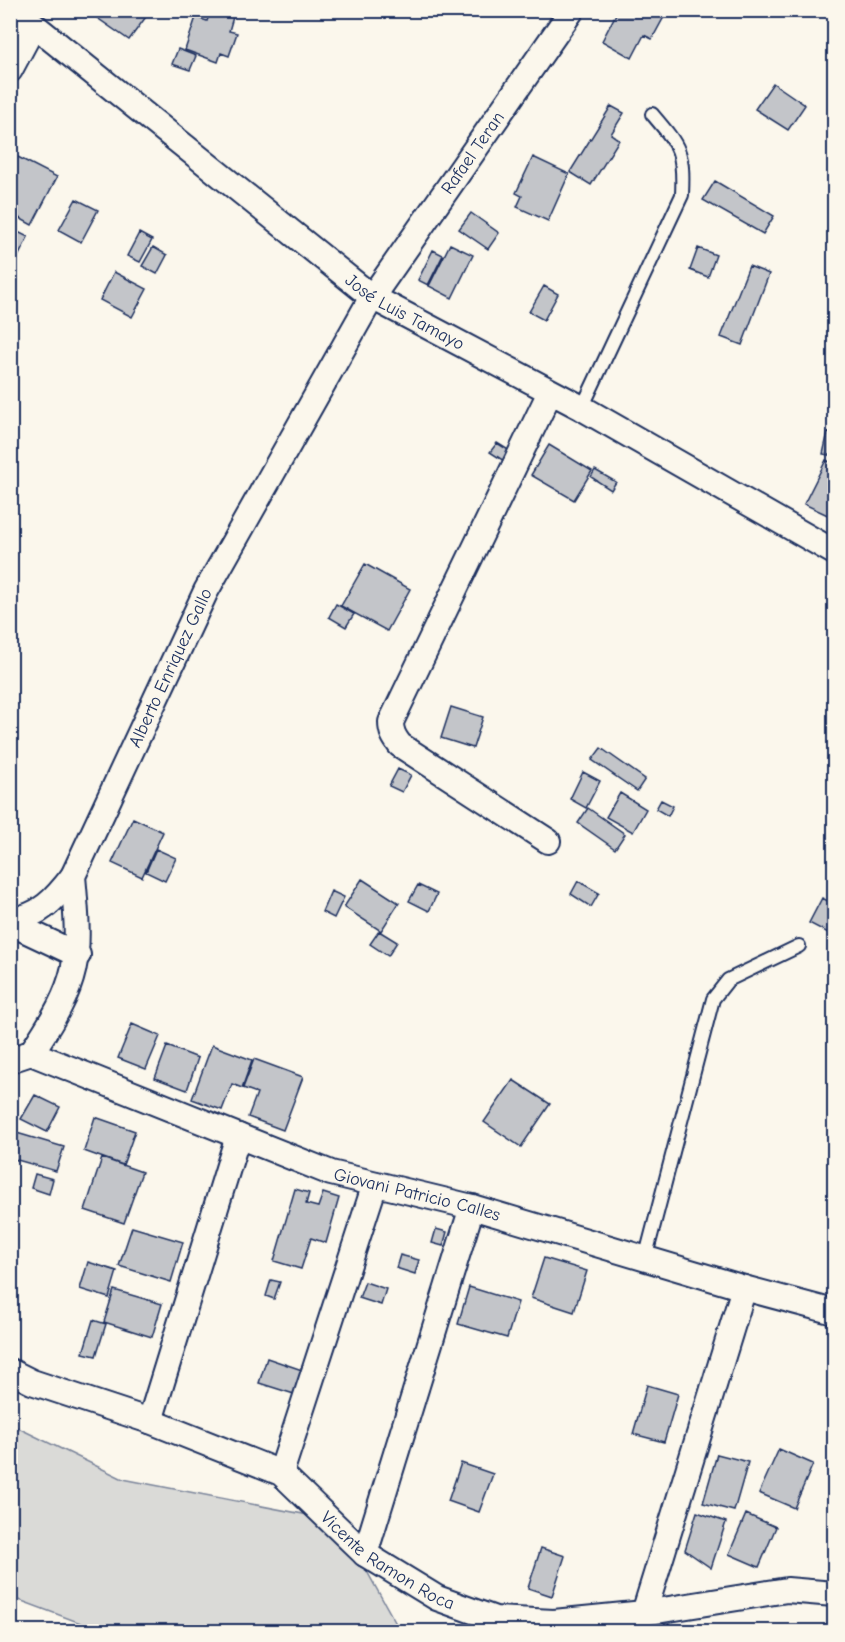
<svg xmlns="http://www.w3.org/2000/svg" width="845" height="1642" font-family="'Comic Neue',sans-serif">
<rect width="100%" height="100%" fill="#fbf7ec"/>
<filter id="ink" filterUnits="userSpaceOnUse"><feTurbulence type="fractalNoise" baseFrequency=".0167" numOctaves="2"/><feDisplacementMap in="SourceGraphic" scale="12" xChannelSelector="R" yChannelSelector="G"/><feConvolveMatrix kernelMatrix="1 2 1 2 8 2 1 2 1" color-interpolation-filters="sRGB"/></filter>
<g filter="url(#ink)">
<path fill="#dadad7" stroke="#7a849a" stroke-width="1.5" d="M10,1424L123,1479L339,1521L400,1631H102L11,1597Z"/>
<path fill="#c3c5c9" stroke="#1b2f5e" stroke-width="1.5" d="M96,10H151L129,40L93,15Z
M211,10L233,17L229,31L237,33L229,56L221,53L218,62L185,50L196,17L207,21Z
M618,10H656L665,15L652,39L644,35L632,58L602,41Z
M178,49L196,56L190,70L172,64Z
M773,83L805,105L788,130L755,109Z
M611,106L624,113L611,134L619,140L591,185L570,172Z
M10,153L57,177L32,225L10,213Z
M533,157L569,174L548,221L517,207L522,196L516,193Z
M715,181L774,216L763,234L703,200Z
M76,199L98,210L81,242L59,230Z
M471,213L499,233L488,249L459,229Z
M10,228L28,237L18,257L10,253Z
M139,233L152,240L140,262L127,256Z
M450,244L473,255L452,298L429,286Z
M153,247L167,255L157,274L142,266Z
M698,248L716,255L708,277L690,270Z
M433,250L443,255L428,285L418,280Z
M749,266L769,274L742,345L721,337Z
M114,272L147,289L132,317L100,300Z
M544,286L558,294L544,320L529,312Z
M828,432L834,433V456L823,454Z
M497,443L510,451L504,461L490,452Z
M549,445L592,471L574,500L531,475Z
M826,460L834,464V518L804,504Z
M595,470L616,482L611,490L591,477Z
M365,564L410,589L387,631L341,606Z
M336,604L354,614L346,627L329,617Z
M451,707L483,717L473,748L441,738Z
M601,748L645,779L637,791L592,760Z
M398,769L411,775L402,792L389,786Z
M583,772L600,781L586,808L570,799Z
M620,793L646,809L633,832L606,817Z
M661,800L673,806L668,816L656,809Z
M588,808L625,834L615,849L578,823Z
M133,818L163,832L142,877L112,863Z
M156,849L176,858L165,881L146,872Z
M362,879L399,903L381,931L344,907Z
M578,881L599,893L591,907L571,894Z
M418,885L437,894L429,911L409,901Z
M331,891L344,897L334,918L322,912Z
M822,898L834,904V936L809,923Z
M379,931L397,942L388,956L370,944Z
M132,1024L160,1036L146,1069L118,1058Z
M212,1045L252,1060L242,1088L232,1084L222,1110L192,1099Z
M167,1046L198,1058L187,1090L155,1078Z
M254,1059L303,1077L283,1130L248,1117L257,1093L243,1088Z
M513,1080L550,1104L521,1147L484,1122Z
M35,1095L60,1107L47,1132L21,1119Z
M95,1117L135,1131L123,1165L84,1151Z
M10,1131L64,1147L56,1171L10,1158Z
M102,1158L142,1172L124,1223L85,1210Z
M35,1174L53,1179L49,1194L31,1188Z
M295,1189L309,1193L306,1204L318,1207L323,1193L339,1198L326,1243L311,1238L301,1269L274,1261Z
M132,1227L183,1242L171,1282L119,1266Z
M436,1229L447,1232L443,1246L432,1243Z
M400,1255L419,1260L415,1274L396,1268Z
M544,1258L587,1271L574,1312L531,1298Z
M88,1262L117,1271L109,1298L80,1289Z
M271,1280L280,1282L274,1299L266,1296Z
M365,1282L386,1289L381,1305L359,1298Z
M469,1287L518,1302L507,1338L458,1324Z
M114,1290L162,1304L152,1337L104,1322Z
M93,1320L106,1324L96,1356L83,1353Z
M267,1358L302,1370L294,1394L259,1383Z
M647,1385L678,1394L664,1442L633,1434Z
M779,1449L813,1464L794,1508L759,1493Z
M717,1454L748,1462L734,1511L703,1503Z
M461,1463L493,1474L479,1512L448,1501Z
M697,1512L726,1522L711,1568L685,1550Z
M746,1514L776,1527L759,1567L729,1554Z
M541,1548L565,1556L552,1596L528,1588Z"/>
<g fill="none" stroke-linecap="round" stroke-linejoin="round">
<defs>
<path id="lane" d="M582,408L682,195C684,151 680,147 652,114
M645,1259L713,999L728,980L799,946"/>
<g id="street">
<path id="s1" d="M15,10L372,297L582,408L834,552"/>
<path d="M10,70L34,25"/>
<path d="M548,841L400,745C394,737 391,732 391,722L550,392"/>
<path d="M10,920C40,917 56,898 73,876"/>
<path d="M10,923L78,955"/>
<path id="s2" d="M31,1053C80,980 81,962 73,876L206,591L372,297L572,10"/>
<path id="s3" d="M10,1060L31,1053L331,1173L472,1207L744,1288L834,1312"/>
<path id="s4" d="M10,1371L32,1382L150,1421L281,1473L365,1554L437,1598L495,1619L554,1622L644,1613L787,1590L834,1594"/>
<path d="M150,1421L238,1136"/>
<path d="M281,1473L375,1184"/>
<path d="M365,1554L472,1207"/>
<path d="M644,1613L744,1288"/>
</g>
</defs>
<use href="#lane" stroke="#1b2f5e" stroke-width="16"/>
<use href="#street" stroke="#1b2f5e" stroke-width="28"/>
<use href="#lane" stroke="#fbf7ec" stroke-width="12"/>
<use href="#street" stroke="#fbf7ec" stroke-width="24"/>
</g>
</g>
<g text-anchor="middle" stroke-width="4.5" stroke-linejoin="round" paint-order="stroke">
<g font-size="18" fill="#1b2f5e" stroke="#fbf7ec">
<text dy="6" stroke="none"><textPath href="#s2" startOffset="1016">Rafael Teran</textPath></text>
<text dy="6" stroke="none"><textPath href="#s1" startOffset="494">José Luis Tamayo</textPath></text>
<text dy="6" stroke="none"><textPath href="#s2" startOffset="418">Alberto Enriquez Gallo</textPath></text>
<text dy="6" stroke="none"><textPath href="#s3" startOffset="434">Giovani Patricio Calles</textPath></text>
<text dy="6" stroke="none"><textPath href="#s4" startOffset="429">Vicente Ramon Roca</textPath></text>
</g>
</g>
<rect width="845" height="1642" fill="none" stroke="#fbf7ec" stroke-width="36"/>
<rect x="18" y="18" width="809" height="1606" fill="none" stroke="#1b2f5e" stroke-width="2" filter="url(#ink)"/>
</svg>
